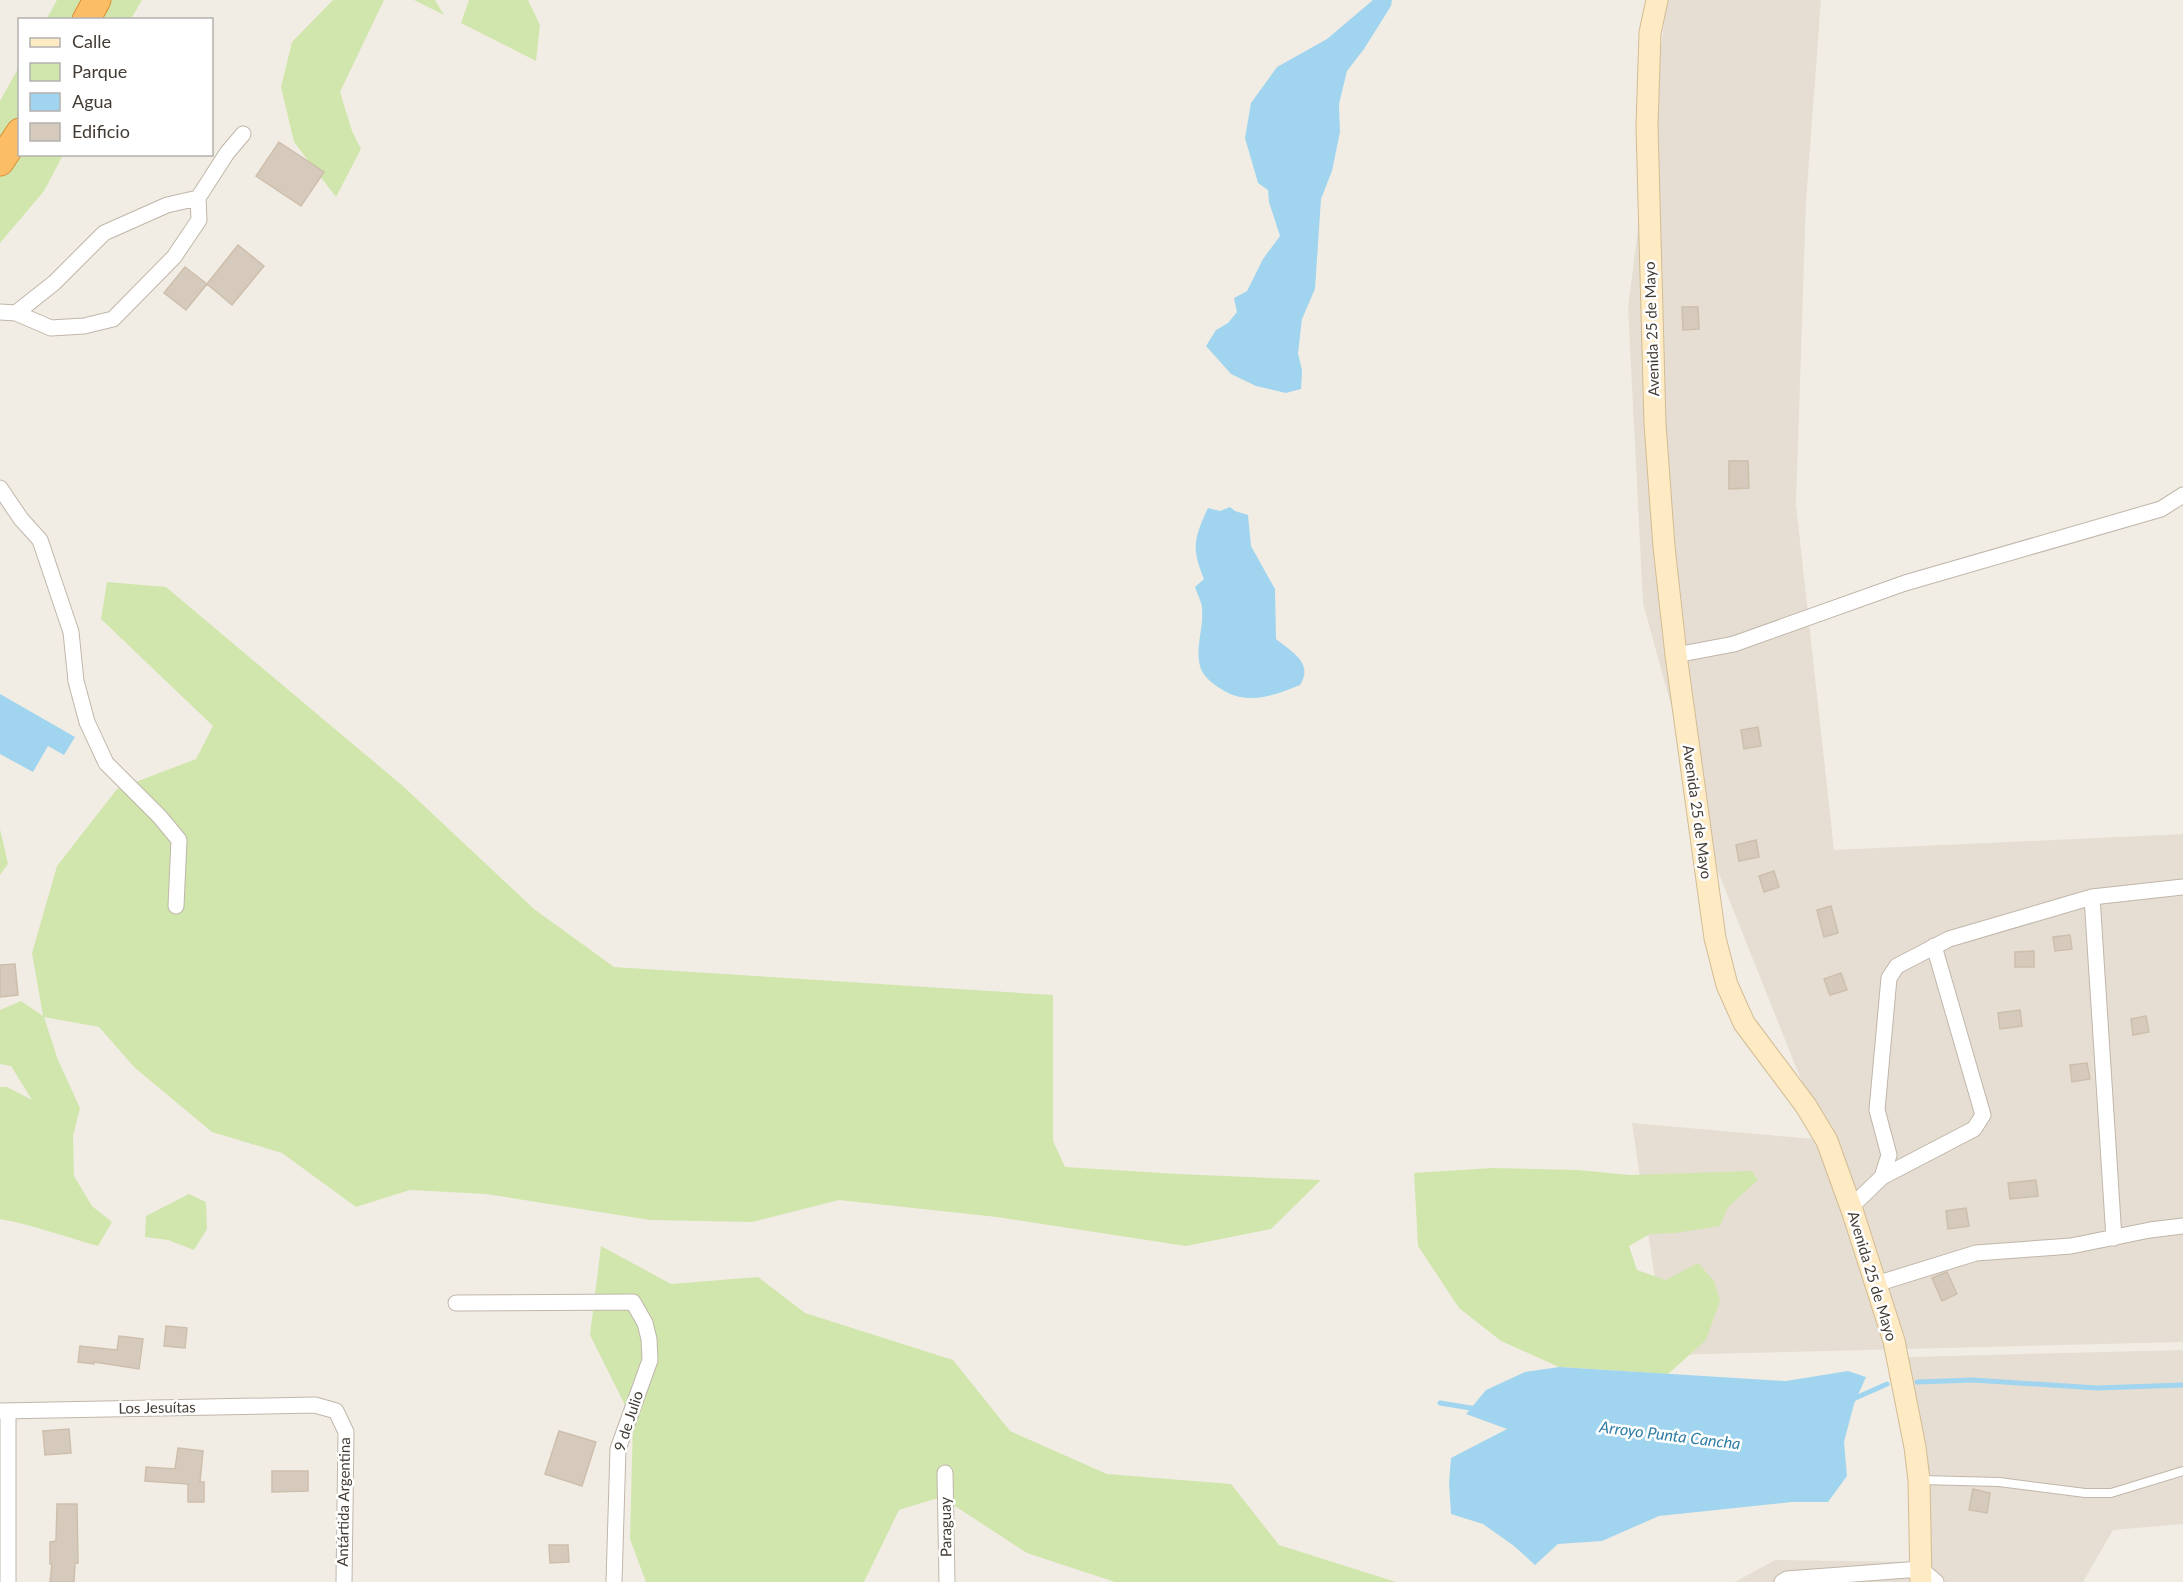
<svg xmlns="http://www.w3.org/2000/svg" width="2183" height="1582" font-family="Lato,sans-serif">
<rect width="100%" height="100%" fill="#f2ede4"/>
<path fill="#e6ded2" d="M1667,0H1821L1806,202L1796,504L1834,850L2183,834V1342L1666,1355L1632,1123L1825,1140L1713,859L1643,603L1628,308Z
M2183,1350V1524L2113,1530L2083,1582H1735L1775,1560L1923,1562L1907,1357Z"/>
<path fill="#d1e6ad" d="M57,0H142L131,19L46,20Z
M333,0H384L340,92L352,131L361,149L336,197L294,142L281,87L292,42Z
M414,0H435L444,15Z
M469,0H528L540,25L536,61L461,23Z
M19,67L20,154L63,155L44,191L0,243V101Z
M107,582L166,587L404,787L534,909L614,967L1053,995V1141L1065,1167L1177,1174L1321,1180L1271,1229L1186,1246L997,1217L839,1200L752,1222L650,1220L486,1194L410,1190L356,1207L282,1153L212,1132L135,1068L99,1027L44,1017L58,1060L80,1108L73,1136L74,1176L92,1206L112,1222L98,1246C65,1237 34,1225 0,1219V1087H7L32,1100L11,1066L0,1064V1010L21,1001L43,1016L32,953L57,866L117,789L196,759L213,726L101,619Z
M0,829L8,864L0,875Z
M1492,1168L1578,1170L1630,1175L1752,1171L1758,1180L1728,1207L1720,1226L1675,1233L1650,1234L1629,1246L1637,1270L1666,1280L1698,1263L1714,1281L1720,1301L1706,1340L1668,1374L1559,1367L1501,1341L1459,1308L1418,1246L1414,1173Z
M189,1194L206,1202L207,1229L194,1250L168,1240L145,1237L146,1216Z
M601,1246L671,1284L758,1277L805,1313L953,1360L1010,1431L1107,1474L1231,1484L1279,1545L1396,1582H1115L1027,1553L941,1497L899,1510L864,1582H646L630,1539L633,1421L590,1335Z"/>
<path fill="#a1d5ef" d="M1373,0H1392L1391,6L1364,49L1347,71L1339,104L1340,132L1332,171L1321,199L1315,289L1302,319L1298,353L1302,370L1301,389L1286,393L1256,386L1231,374L1206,346L1216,330L1228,323L1237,312L1234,298L1247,291L1263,259L1280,236L1269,202L1268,190L1258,183L1245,138L1251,103L1277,67L1327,39Z
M1230,507L1235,511L1248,515L1251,546L1275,589L1276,639C1292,652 1314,663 1300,685C1273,696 1247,706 1221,689C1214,685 1204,677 1201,669C1194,650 1204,628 1202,609C1202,602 1197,594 1195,587L1204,579C1191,548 1194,538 1208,508L1220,511Z
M0,694L75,737L64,755L48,746L33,772L0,754Z
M1559,1367L1786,1381L1848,1371L1866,1377L1854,1404L1844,1442L1847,1476L1828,1502H1792L1659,1516L1602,1541L1558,1544L1535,1565L1514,1546L1483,1524L1451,1514L1449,1483L1451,1458L1507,1429L1466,1414L1486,1390L1525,1372Z"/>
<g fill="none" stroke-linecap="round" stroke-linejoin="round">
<path stroke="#a1d5ef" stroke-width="5" d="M1917,1382L1973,1380L2097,1388L2183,1385
M1851,1400L1887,1384
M1440,1403L1477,1409"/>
</g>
<path fill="#d6cabd" stroke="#cebfad" stroke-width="1.5" d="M279,142L324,172L301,206L256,176Z
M238,245L264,266L232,305L207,284Z
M185,267L207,284L186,310L164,293Z
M1682,307H1698L1699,329L1683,330Z
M1729,461H1748L1749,488L1729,489Z
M1758,727L1761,746L1744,749L1741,730Z
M1756,840L1759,857L1739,861L1736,845Z
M1774,871L1779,887L1764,892L1759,876Z
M1831,906L1838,933L1824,937L1817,910Z
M2070,935L2072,949L2055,951L2053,937Z
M2034,951V967H2015V952Z
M15,964L18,995L0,997V965Z
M1841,973L1847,990L1830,995L1824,979Z
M2020,1010L2022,1026L2000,1029L1998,1013Z
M2146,1016L2149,1032L2133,1035L2131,1019Z
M2087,1063L2090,1079L2072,1082L2070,1065Z
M2036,1180L2038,1196L2010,1199L2008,1183Z
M1966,1208L1969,1226L1948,1229L1946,1211Z
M1947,1272L1957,1294L1942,1301L1932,1278Z
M166,1326L187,1328L185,1348L164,1346Z
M119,1336L143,1339L139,1369L94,1362V1364L78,1362L80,1346L117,1350Z
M69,1429L71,1453L45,1455L43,1431Z
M559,1431L596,1442L582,1486L545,1474Z
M178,1448L203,1451L200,1482H204V1502H188V1484L145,1481L146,1467L175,1469Z
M272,1471H308V1491L272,1492Z
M1973,1489L1990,1493L1987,1513L1969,1510Z
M57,1504H77L78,1563H75L74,1582H50L52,1564H50V1542L56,1541Z
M549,1545H568L569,1562L550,1563Z"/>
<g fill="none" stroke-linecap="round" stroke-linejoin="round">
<defs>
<path id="lane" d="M1921,1480L1999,1482L2085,1493H2111L2183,1471"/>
<path id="street" d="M0,312L16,313L51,328L84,326L113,319L174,257L199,220L198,198L227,153L243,134
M16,313L54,283L104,233L167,205L198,198
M0,488L21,519L40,540L71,632L76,681L87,722L106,763L160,817L179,840L176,906
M1676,655L1734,644L1905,583L2161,509L2183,495
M2092,897L2114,1238
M1882,1177L1974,1129L1983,1115L1934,946
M1851,1207L1882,1177L1889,1155L1877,1110L1889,978L1897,966L1949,939L2092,897L2183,887
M1876,1284L1976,1253L2071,1246L2150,1230L2183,1226
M456,1303L633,1302L645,1323L649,1339L650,1360L618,1449L614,1582
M0,1411L315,1405L336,1411L346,1432L344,1582
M8,1411V1582
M945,1473L947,1582
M1782,1582L1787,1579L1921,1569L1936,1582"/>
<path id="secondary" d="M1657,0L1650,33L1647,126L1655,424L1664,547L1676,655L1715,938L1727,985L1744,1023L1806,1106L1827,1141L1853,1213L1894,1341L1915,1447L1919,1480L1921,1582"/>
<path id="highway" d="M86,20L97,0
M0,162L20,132"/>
</defs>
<use href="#lane" stroke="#c0b6aa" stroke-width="10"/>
<use href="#street" stroke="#c0b6aa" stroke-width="17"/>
<use href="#secondary" stroke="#d2bc95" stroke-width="23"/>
<use href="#highway" stroke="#da9036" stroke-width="29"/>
<use href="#lane" stroke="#fff" stroke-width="8"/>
<use href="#street" stroke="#fff" stroke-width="15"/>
<use href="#secondary" stroke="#feeac3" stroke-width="21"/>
<use href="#highway" stroke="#fbbd66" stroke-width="27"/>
</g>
<g text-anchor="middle" stroke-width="5" stroke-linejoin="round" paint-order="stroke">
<g font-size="15" fill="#443c34" stroke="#fff">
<text transform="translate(1652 329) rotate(-92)" y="5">Avenida 25 de Mayo</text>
<text transform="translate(1697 812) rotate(82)" y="5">Avenida 25 de Mayo</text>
<text transform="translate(1872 1276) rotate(73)" y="5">Avenida 25 de Mayo</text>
<text transform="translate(157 1408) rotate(-1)" y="5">Los Jesuítas</text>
<text transform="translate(629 1421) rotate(-72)" y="5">9 de Julio</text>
<text transform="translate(344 1502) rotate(-89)" y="5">Antártida Argentina</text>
<text transform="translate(946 1527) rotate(-91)" y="5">Paraguay</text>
</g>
<g font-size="16" font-style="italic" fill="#2e7da6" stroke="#fff">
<text transform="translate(1670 1435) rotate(7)" y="6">Arroyo Punta Cancha</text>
</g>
</g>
<rect x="18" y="18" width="195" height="138" fill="#ffffff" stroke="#b4b1ae" stroke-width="1.5"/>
<rect x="30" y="38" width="30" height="9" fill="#feeac3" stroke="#b4b1ae" stroke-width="1.5"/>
<text x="72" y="48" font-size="18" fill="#443c34">Calle</text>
<rect x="30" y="63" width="30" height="18" fill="#d1e6ad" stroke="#b4b1ae" stroke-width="1.5"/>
<text x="72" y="78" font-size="18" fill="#443c34">Parque</text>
<rect x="30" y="93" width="30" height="18" fill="#a1d5ef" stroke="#b4b1ae" stroke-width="1.5"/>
<text x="72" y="108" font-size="18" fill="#443c34">Agua</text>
<rect x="30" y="123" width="30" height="18" fill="#d6cabd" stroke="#b4b1ae" stroke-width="1.5"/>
<text x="72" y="138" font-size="18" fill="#443c34">Edificio</text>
</svg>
